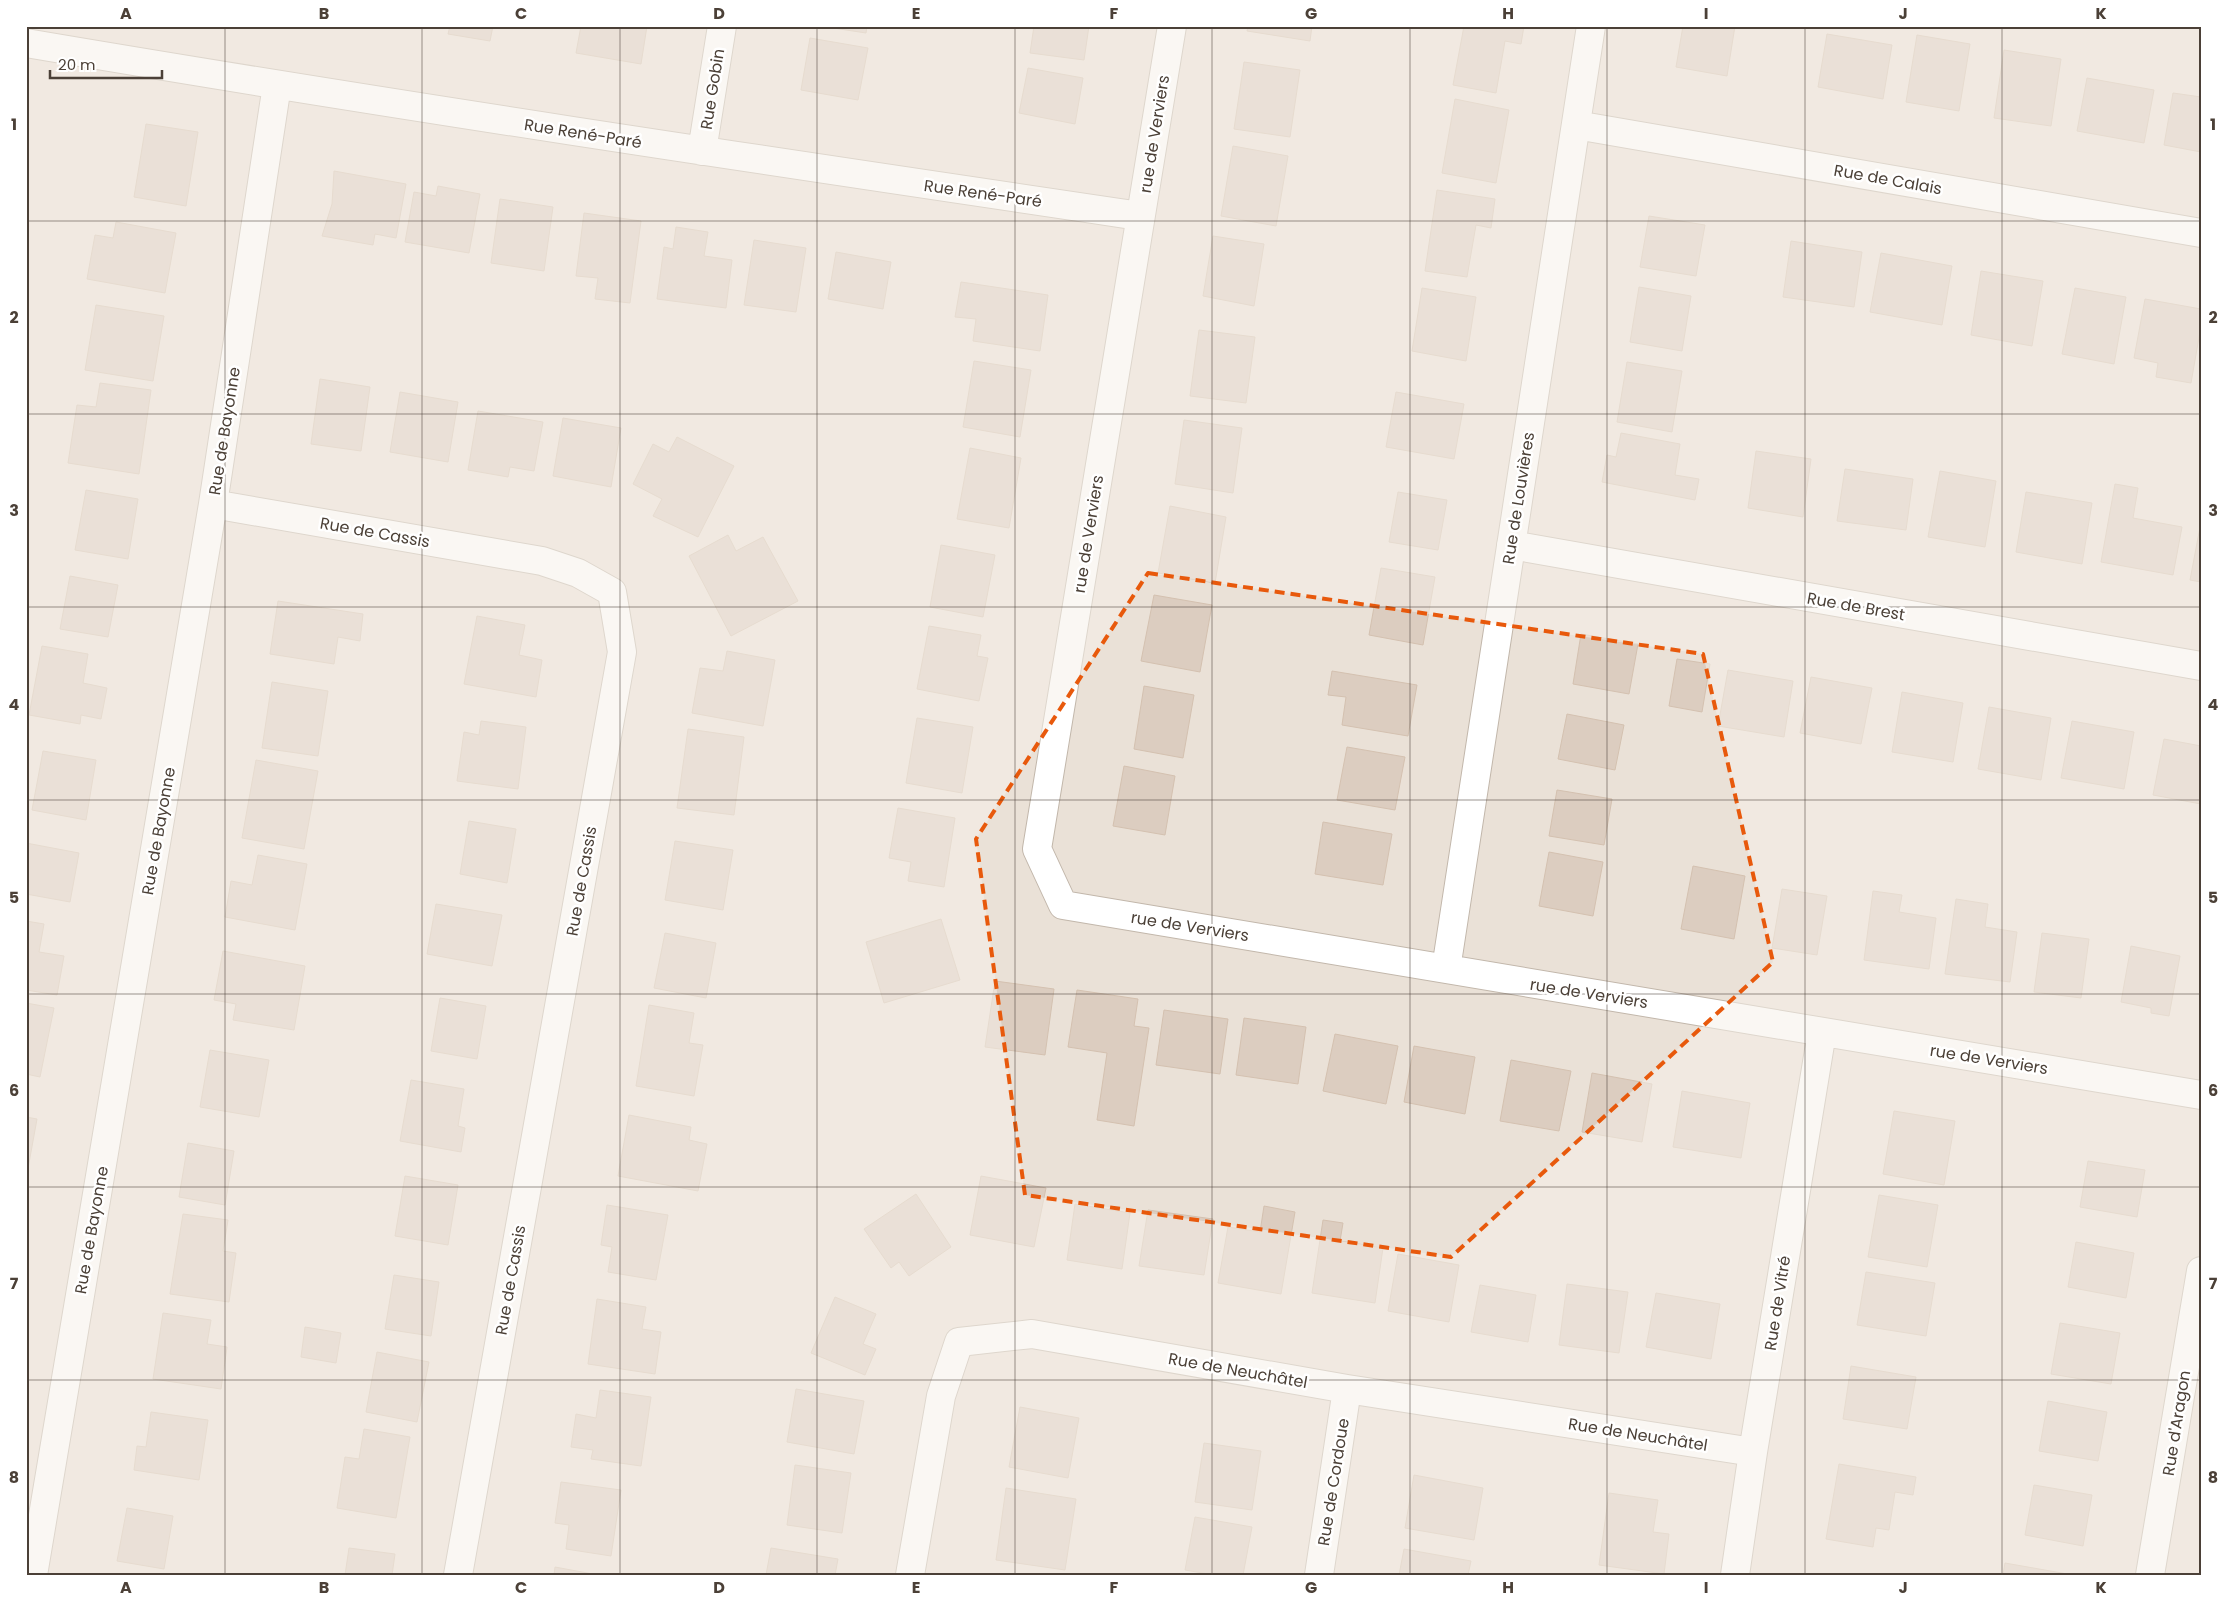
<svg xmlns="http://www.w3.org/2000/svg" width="2227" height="1601" font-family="Poppins,sans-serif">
<rect width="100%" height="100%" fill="#f6f0e9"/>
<path fill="#eae1d7" d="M26,26H2201V1575H26Z"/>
<path fill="#dccdc0" stroke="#d4c1b0" d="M450,26H493L490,41L448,34Z
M581,26H647L641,64L576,53Z
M820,26H867L866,33Z
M1034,26H1089L1084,60L1030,53Z
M1248,26H1312L1310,41L1247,31Z
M1464,26H1524L1521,44L1505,41L1496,93L1453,85Z
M1683,26H1735L1727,76L1676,67Z
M1827,34L1892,45L1883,99L1818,87Z
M1917,35L1970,44L1959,111L1906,102Z
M810,38L868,48L858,100L801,90Z
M2004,50L2061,59L2051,126L1994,118Z
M1244,62L1300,70L1290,137L1234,129Z
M1028,68L1083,78L1075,124L1019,113Z
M2087,78L2154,90L2144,143L2077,131Z
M2173,93L2201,97V152L2164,145Z
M1455,99L1509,110L1496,183L1442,173Z
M146,124L198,132L186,206L134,197Z
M1233,146L1288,156L1276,226L1221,216Z
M334,171L406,184L396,238L375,234L373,245L322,236L332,204Z
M438,186L480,194L469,253L405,242L414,192L436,196Z
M1437,190L1495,199L1491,228L1476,225L1467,277L1425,271Z
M500,199L553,207L544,271L491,263Z
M584,213L641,221L630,303L595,299L598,278L576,276Z
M1649,216L1705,225L1696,276L1640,267Z
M116,222L176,233L165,293L87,279L95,235L113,238Z
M676,227L708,232L704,256L732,260L726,308L657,299L664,247L673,249Z
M1213,236L1264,244L1254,306L1203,296Z
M754,240L806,248L796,312L744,305Z
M1791,241L1862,252L1854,307L1783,297Z
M836,252L891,262L883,309L828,299Z
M1881,253L1952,266L1942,325L1870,312Z
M1981,271L2043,281L2032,346L1971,335Z
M961,282L1048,295L1040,351L973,341L976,319L955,317Z
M1639,287L1691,296L1682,351L1630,342Z
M1422,288L1476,297L1466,361L1412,351Z
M2075,288L2126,297L2114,364L2062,354Z
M2145,299L2201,309V326L2191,383L2156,377L2158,363L2134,358Z
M96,305L164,316L153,381L85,370Z
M1199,330L1255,337L1246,403L1190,396Z
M974,361L1031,370L1020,437L963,427Z
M1627,362L1682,371L1672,432L1617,422Z
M320,379L370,387L361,451L311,444Z
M100,383L151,390L139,474L68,463L77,405L96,407Z
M400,392L458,402L448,462L390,452Z
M1396,392L1464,404L1454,459L1386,447Z
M478,411L543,422L534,471L510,467L508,477L468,470Z
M563,418L621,428L611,487L553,476Z
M1184,420L1242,428L1233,493L1175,484Z
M1621,433L1680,444L1675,475L1699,479L1695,500L1602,482L1607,455L1616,457Z
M677,437L734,466L698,537L653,516L662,499L633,484L653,444L669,452Z
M970,448L1021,458L1009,528L957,519Z
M1756,451L1811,459L1803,517L1748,508Z
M1845,469L1913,479L1906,530L1837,521Z
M1940,471L1996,481L1985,547L1928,537Z
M2115,484L2138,488L2133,518L2182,527L2173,575L2101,562Z
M86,490L138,499L128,559L75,550Z
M1398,492L1447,500L1438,550L1389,542Z
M2026,492L2092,503L2082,564L2016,552Z
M1170,506L1226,517L1215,583L1158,573Z
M2201,522V582L2190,580Z
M728,535L736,551L763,537L798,601L731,636L689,556Z
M941,545L995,555L983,617L930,607Z
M1381,568L1435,577L1423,645L1369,635Z
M70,576L118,585L108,637L60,629Z
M1154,595L1212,605L1200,672L1141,661Z
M278,601L363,614L360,641L338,637L334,664L270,654Z
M477,616L525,625L519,655L542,660L536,697L464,684Z
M929,626L981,635L977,656L988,658L979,701L917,689Z
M1581,634L1638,644L1629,694L1573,684Z
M42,646L88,654L83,683L107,688L101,719L81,715L80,724L29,715Z
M727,651L775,660L763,726L692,713L700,668L723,671Z
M1677,659L1710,664L1702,712L1669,706Z
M1728,670L1793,681L1784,737L1718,726Z
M1332,671L1417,685L1408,736L1342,725L1346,697L1328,695Z
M1811,677L1872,688L1861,744L1800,733Z
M272,682L328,691L318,756L262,748Z
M1144,686L1194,695L1183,758L1134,749Z
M1902,692L1963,703L1953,762L1892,752Z
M1989,707L2051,718L2041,780L1978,769Z
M1567,714L1624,725L1615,770L1558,759Z
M917,718L973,727L962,793L906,783Z
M481,721L526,727L518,789L457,781L464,732L479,735Z
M2072,721L2134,732L2124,789L2061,778Z
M688,729L744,737L734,815L677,808Z
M2164,739L2201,746V804L2153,795Z
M1347,747L1405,757L1395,810L1337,800Z
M43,751L96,760L86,820L32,810Z
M256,760L318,771L304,849L242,838Z
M1124,766L1175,776L1165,835L1113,826Z
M1557,790L1612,799L1604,845L1549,836Z
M898,808L955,818L944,887L908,881L911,862L889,858Z
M469,821L516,829L507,883L460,874Z
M1323,822L1392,834L1383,885L1315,874Z
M675,841L733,850L723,910L665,900Z
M26,843L79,853L70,902L26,894Z
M1549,852L1603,862L1593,916L1539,906Z
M258,855L307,864L295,930L225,917L231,881L252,885Z
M1693,866L1745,876L1734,939L1681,929Z
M1782,889L1827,896L1817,955L1772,948Z
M1873,891L1902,895L1899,912L1936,918L1929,969L1864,960Z
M1956,899L1988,904L1985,927L2017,932L2010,982L1945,974Z
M436,904L502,915L492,966L427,954Z
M941,919L960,980L884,1003L866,942Z
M26,921L44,924L39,952L64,956L57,995L26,990Z
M665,933L716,943L706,998L654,988Z
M2042,933L2089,939L2081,998L2034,992Z
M2131,946L2180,956L2169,1016L2151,1013V1008L2121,1002Z
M223,951L305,966L294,1030L233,1020L236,1004L214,1000Z
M995,981L1054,989L1045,1055L985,1047Z
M1077,990L1138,999L1134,1026L1149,1028L1134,1126L1097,1120L1107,1053L1068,1047Z
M440,998L486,1006L477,1059L431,1051Z
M26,1003L54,1008L40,1077L26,1074Z
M649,1005L694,1013L689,1043L703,1045L694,1096L636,1086Z
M1164,1010L1228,1019L1220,1074L1156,1065Z
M1244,1018L1306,1027L1298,1084L1236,1075Z
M1335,1034L1398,1046L1386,1104L1323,1091Z
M1414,1046L1475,1057L1465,1114L1404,1102Z
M210,1050L269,1060L259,1117L200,1107Z
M1511,1060L1571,1071L1559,1131L1500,1121Z
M1592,1073L1652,1084L1642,1142L1582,1132Z
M411,1080L464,1089L458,1126L465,1128L461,1152L400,1141Z
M1682,1091L1750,1103L1741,1158L1673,1147Z
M1894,1111L1955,1121L1944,1185L1883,1174Z
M629,1115L691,1127L689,1140L707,1144L698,1191L618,1176Z
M26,1117L37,1119L27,1174H26Z
M188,1143L234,1151L225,1205L179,1197Z
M2088,1161L2145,1170L2137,1217L2080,1207Z
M405,1176L458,1185L448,1245L395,1236Z
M981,1176L1046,1188L1034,1247L970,1235Z
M916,1194L951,1247L909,1276L899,1262L891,1268L864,1229Z
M1879,1195L1938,1205L1927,1267L1868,1257Z
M1075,1204L1130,1213L1122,1269L1067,1260Z
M607,1205L668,1215L656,1280L608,1272L612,1247L601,1245Z
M1264,1206L1295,1212L1281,1294L1218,1283L1228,1227L1260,1232Z
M1148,1210L1213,1219L1204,1275L1139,1266Z
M183,1214L228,1220L223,1251L236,1253L229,1302L170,1294Z
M1323,1220L1343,1223L1340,1241L1383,1248L1375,1303L1312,1293Z
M2076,1242L2134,1253L2126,1298L2068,1287Z
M1398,1254L1459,1265L1449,1322L1388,1311Z
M1866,1272L1935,1283L1926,1336L1857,1325Z
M394,1275L439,1282L431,1336L385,1329Z
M1567,1284L1628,1292L1619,1353L1559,1345Z
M1480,1285L1536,1295L1528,1342L1471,1332Z
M1656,1293L1720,1304L1711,1359L1646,1347Z
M835,1297L876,1314L863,1344L876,1349L865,1375L811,1353Z
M597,1299L646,1307L642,1329L661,1332L655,1374L588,1364Z
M163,1313L211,1320L207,1344L227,1347L221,1389L153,1379Z
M2060,1323L2120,1333L2111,1384L2051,1374Z
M305,1327L341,1333L336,1363L301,1357Z
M377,1352L429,1362L417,1422L366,1412Z
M1851,1366L1916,1377L1907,1429L1843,1419Z
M796,1389L864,1401L854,1454L787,1442Z
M600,1390L651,1397L641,1466L591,1459L593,1450L571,1447L576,1414L596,1418Z
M2048,1401L2107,1412L2098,1461L2039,1451Z
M1020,1407L1079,1418L1068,1478L1009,1467Z
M151,1412L208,1420L199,1480L134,1470L137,1446L146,1447Z
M364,1429L410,1437L396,1518L337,1508L345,1457L359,1459Z
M1204,1443L1261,1451L1252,1510L1195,1502Z
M1839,1464L1916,1477L1913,1495L1895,1492L1889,1530L1876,1528L1873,1547L1826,1539Z
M795,1465L851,1473L842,1533L787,1525Z
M1414,1475L1483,1488L1474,1540L1405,1528Z
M561,1482L621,1490L611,1556L566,1549L569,1525L555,1523Z
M2034,1485L2092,1495L2083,1546L2025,1535Z
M1006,1488L1076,1499L1065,1570L996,1560Z
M1609,1493L1658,1500L1653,1532L1669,1534L1664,1574L1599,1565Z
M127,1508L173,1516L164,1569L117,1561Z
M1195,1517L1252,1527L1243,1575H1214L1185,1570Z
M349,1548L395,1554L392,1575H345Z
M771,1548L838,1559L835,1575H766Z
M1404,1549L1471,1561L1468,1575H1399Z
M2005,1563L2073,1575H2003Z
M555,1567L598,1575H554Z"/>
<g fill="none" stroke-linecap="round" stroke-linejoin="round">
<defs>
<path id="street" d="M1172,26L1037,849L1063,905L2201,1095
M26,43C397,106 769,161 1140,216
M1576,125L2201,233
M702,151L722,26
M213,504L542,561L578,573L612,592L622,652L458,1575
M1511,545L2201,666
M1446,969L1591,26
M33,1575L213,504L277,85
M910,1575L941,1396L959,1342L1032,1334L1347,1389L1753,1452
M1319,1575L1347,1389
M1735,1575L1753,1452L1822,1032
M2150,1575L2201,1271"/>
</defs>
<use href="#street" stroke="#c2b7ab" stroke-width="30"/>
<use href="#street" stroke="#fff" stroke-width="28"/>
</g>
<path d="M0 0H2227V1601H0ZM1148,573L1703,654L1773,962L1451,1257L1025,1195L976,839Z" fill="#f6f0e9" fill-opacity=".55" fill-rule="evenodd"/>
<path fill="none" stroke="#e8590c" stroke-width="4" stroke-dasharray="10 6" stroke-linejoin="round" d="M1148,573L1703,654L1773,962L1451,1257L1025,1195L976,839Z"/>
<path fill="none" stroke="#4b4037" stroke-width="1" stroke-opacity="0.55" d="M225,26V1575M422,26V1575M620,26V1575M817,26V1575M1015,26V1575M1212,26V1575M1410,26V1575M1607,26V1575M1805,26V1575M2002,26V1575M26,221H2201M26,414H2201M26,607H2201M26,800H2201M26,994H2201M26,1187H2201M26,1380H2201"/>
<g text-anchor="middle" stroke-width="5" stroke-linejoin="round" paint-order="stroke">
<g font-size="16" fill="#4b4037" stroke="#fff">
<text transform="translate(712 89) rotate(-81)" y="6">Rue Gobin</text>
<text transform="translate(583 133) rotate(9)" y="6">Rue René-Paré</text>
<text transform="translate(1154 134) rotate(-81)" y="6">rue de Verviers</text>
<text transform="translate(1888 179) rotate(10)" y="6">Rue de Calais</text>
<text transform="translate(983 193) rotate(8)" y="6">Rue René-Paré</text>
<text transform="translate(224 431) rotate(-81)" y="6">Rue de Bayonne</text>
<text transform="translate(1518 498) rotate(-81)" y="6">Rue de Louvières</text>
<text transform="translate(375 532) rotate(10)" y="6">Rue de Cassis</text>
<text transform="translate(1088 534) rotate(-81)" y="6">rue de Verviers</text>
<text transform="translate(1856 606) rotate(10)" y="6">Rue de Brest</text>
<text transform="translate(158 831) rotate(-80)" y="6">Rue de Bayonne</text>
<text transform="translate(581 881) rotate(-80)" y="6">Rue de Cassis</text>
<text transform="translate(1190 926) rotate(9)" y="6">rue de Verviers</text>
<text transform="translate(1589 993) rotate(9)" y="6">rue de Verviers</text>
<text transform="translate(1989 1059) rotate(9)" y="6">rue de Verviers</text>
<text transform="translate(91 1230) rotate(-80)" y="6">Rue de Bayonne</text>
<text transform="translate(510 1280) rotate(-80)" y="6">Rue de Cassis</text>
<text transform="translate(1777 1303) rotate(-81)" y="6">Rue de Vitré</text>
<text transform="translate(1238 1370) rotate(10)" y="6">Rue de Neuchâtel</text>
<text transform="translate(2176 1423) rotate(-81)" y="6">Rue d'Aragon</text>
<text transform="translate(1638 1434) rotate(9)" y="6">Rue de Neuchâtel</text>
<text transform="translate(1333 1482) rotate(-81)" y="6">Rue de Cordoue</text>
</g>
</g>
<rect width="2227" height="1601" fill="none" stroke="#ffffff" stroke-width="55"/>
<path d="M50 70v8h112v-8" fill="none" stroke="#4b4037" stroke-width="2.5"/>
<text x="58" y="70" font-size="15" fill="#4b4037" stroke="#ffffff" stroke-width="4" paint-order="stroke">20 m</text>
<rect x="28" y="28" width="2172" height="1546" fill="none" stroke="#4b4037" stroke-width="2"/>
<g font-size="16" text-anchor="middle" font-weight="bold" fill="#4b4037">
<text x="126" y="19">A</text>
<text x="324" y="19">B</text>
<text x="521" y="19">C</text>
<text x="719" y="19">D</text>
<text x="916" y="19">E</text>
<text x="1114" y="19">F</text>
<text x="1311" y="19">G</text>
<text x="1508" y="19">H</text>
<text x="1706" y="19">I</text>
<text x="1903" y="19">J</text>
<text x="2101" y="19">K</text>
<text x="14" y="130">1</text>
<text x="2213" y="130">1</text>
<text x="14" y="323">2</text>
<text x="2213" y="323">2</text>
<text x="14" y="516">3</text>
<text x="2213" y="516">3</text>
<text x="14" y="710">4</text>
<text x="2213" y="710">4</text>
<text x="14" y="903">5</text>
<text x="2213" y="903">5</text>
<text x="14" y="1096">6</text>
<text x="2213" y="1096">6</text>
<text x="14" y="1289">7</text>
<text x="2213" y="1289">7</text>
<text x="14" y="1483">8</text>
<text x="2213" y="1483">8</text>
<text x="126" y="1593">A</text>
<text x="324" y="1593">B</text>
<text x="521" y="1593">C</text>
<text x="719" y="1593">D</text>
<text x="916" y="1593">E</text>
<text x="1114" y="1593">F</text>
<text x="1311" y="1593">G</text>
<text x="1508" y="1593">H</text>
<text x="1706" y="1593">I</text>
<text x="1903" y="1593">J</text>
<text x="2101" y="1593">K</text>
</g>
</svg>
